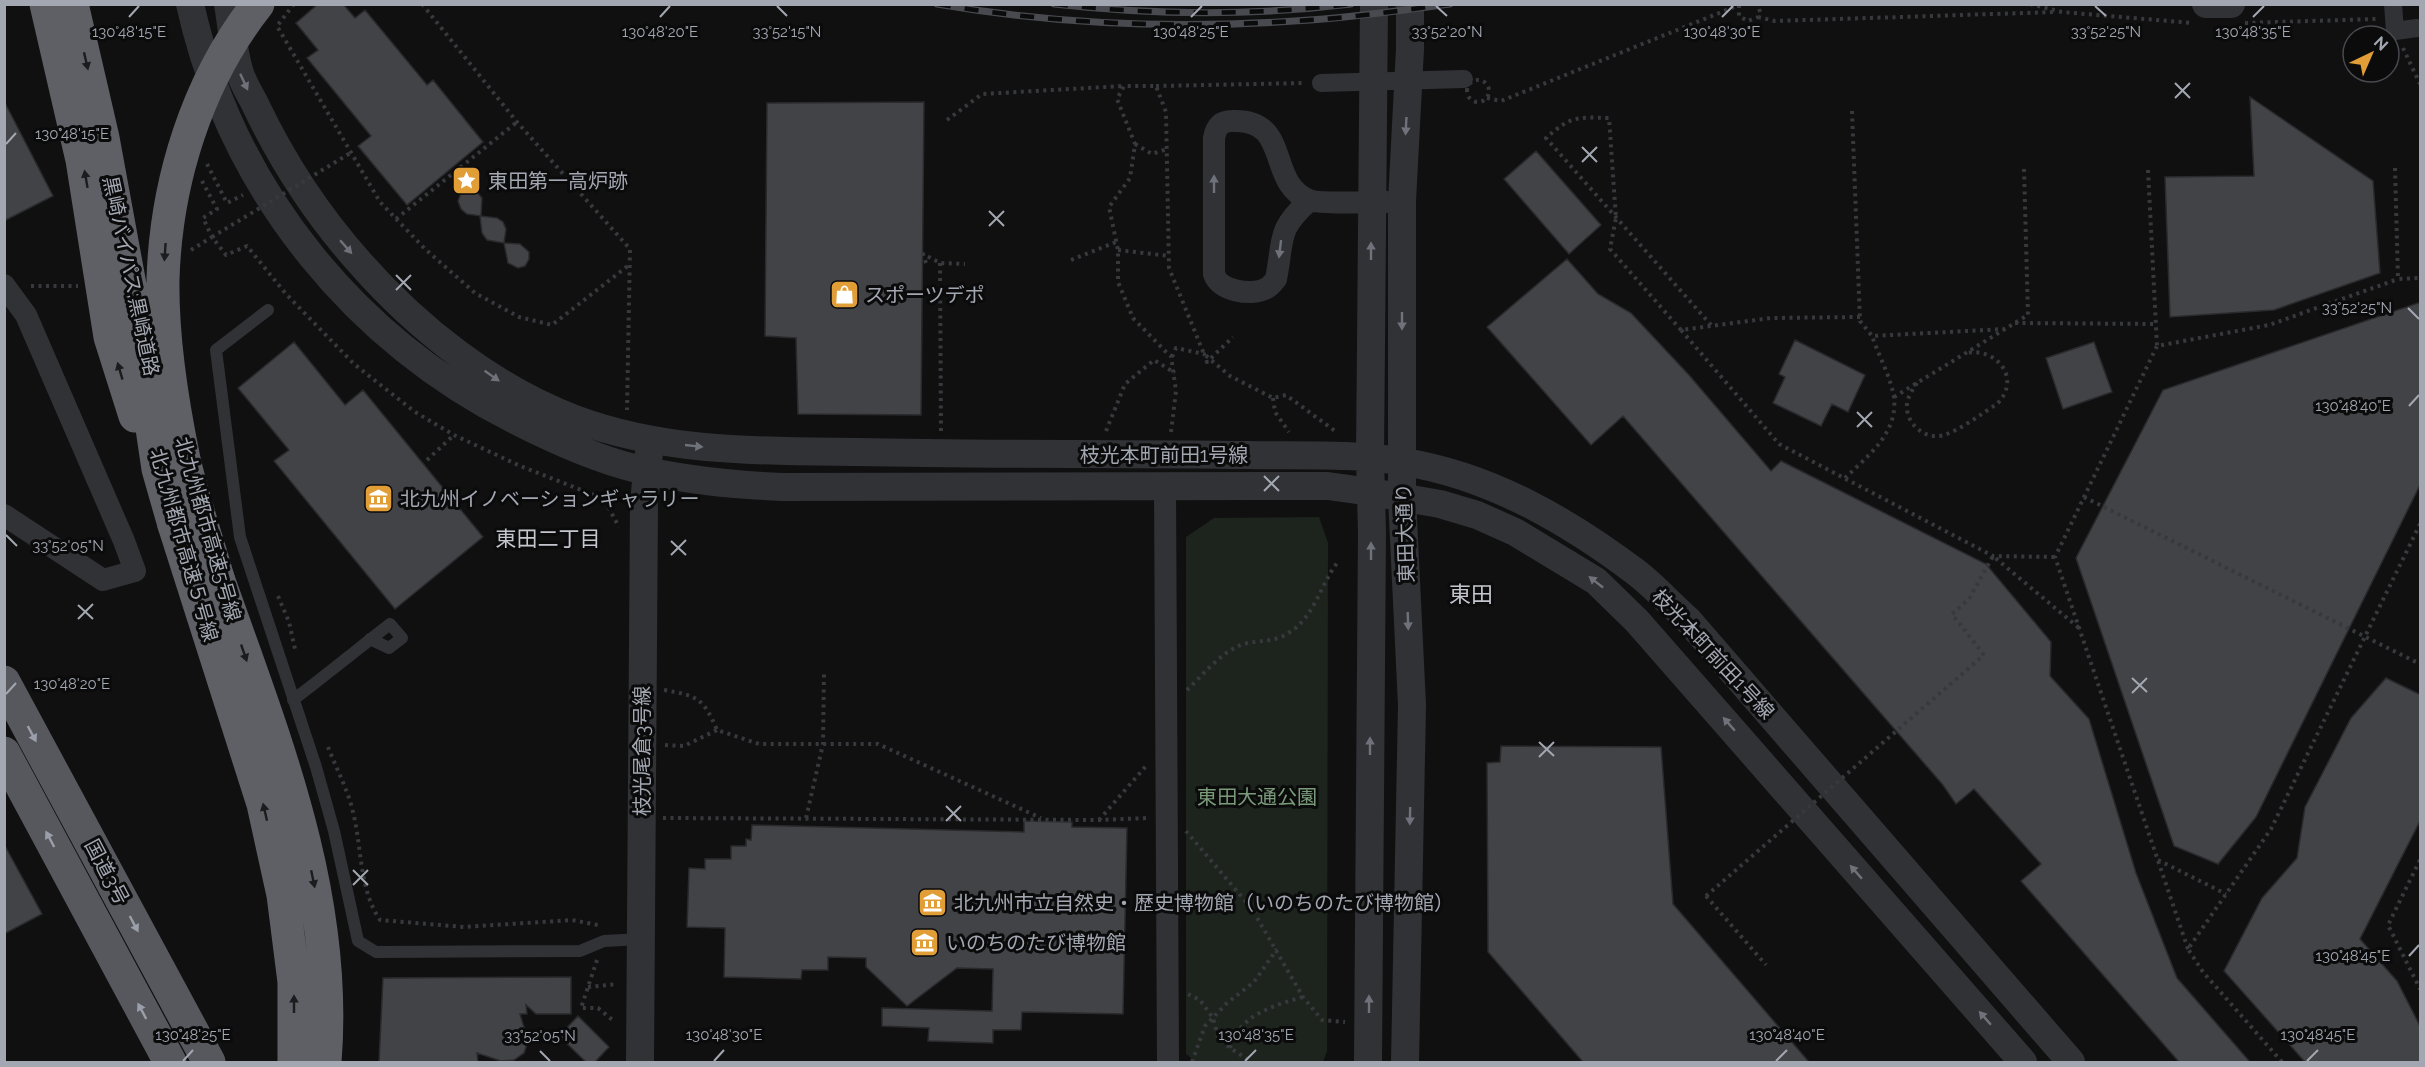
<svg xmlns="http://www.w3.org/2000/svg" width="2425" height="1067" font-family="Raleway,'Noto Sans JP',sans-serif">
<rect width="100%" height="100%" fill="#101011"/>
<path fill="#1d231d" d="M1319,517L1328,543L1327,1051L1323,1062H1196L1186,1054V537L1214,518Z"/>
<path fill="#414347" stroke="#2a2a2d" stroke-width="1.5" d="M318,4H343L355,18L365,10L427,85L433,80L483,142L407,205L358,146L371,136L307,58L318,50L296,23Z
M2250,97L2373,181L2380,273L2274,310L2170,317L2165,177L2254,176Z
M4,101L53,196L4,221Z
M924,102L921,415L798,414L796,338L765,336L767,103Z
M1536,151L1601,225L1569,254L1504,179Z
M469,190L477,192L482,198L481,216L467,214L461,209L458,201L461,193Z
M480,216L497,218L503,222L506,229L504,243L520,244L529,252V259L525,266L518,268L508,263L504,243L487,240L482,233Z
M1567,259L1598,294L1631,313L1689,375L1771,471L1781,461L1986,564L2051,642L2050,676L2089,719L2136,873L2177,978L2250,1062H2179L2021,881L2041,864L1974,789L1956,804L1943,785L1623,416L1591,445L1487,327Z
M2421,302V483L2256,817L2218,864L2174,846L2076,558L2163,390Z
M1795,340L1865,375L1848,412L1832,404L1821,426L1773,403L1785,377L1779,374Z
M294,342L345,405L363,390L483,537L395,609L274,461L289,450L238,388Z
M2094,342L2112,392L2063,409L2046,358Z
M2386,678L2421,695V819L2360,939L2397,981L2421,1028V1062H2305L2224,971L2262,898L2297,858L2305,807L2351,718Z
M1501,746L1661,747L1673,904L1809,1062H1583L1488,952L1487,763L1500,762Z
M1024,821L1072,822V827L1127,828L1123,1014L1022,1012L1021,1030H993V1043L928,1041L929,1028L882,1026V1008L992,1011L993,969L957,968L907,1006L866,967V958L828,957V970H802L801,979L724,977L725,928L687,927L689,868L705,869V859H731V846H746V839L751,840L752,825L1024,832Z
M4,844L42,914L4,934Z
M571,977V1014H536L526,1005L527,1014H520L528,1041L524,1053L514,1060L501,1061L477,1053L478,1062H379L383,978Z
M578,1016L609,1047L595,1062H586L559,1036Z"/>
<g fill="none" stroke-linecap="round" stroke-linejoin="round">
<path stroke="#37393d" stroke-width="4" stroke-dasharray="3 4.5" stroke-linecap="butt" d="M294,4L277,26L380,202L425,249L475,293L519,317L552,325L629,265
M422,4L517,122L630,249L627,410
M2030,4L2062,12L2193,23
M1739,5V16L1748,21L1758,17L1760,12L1758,4
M1758,17L1775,21L2056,12
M2245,23L2376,19
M2403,48L2420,84
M1467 91a11 11 0 1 1 22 0a11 11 0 1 1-22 0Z
M1156,86L1306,83
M1487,98L1501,101L1739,5
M1852,111L1860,321L1872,336L2005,329L2028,315L2024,169
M947,120L982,94L1123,86
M1135,144L1152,154L1167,149
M207,164L227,203L243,195
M2395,168L2398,279L2420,278
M2148,170L2157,346
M202,181L217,209L203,218L212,237
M396,219L517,122
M191,250L212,237L226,255L247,246L286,294L354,364L415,412L454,435L518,465L604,499L619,527
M1118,250L1169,256
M1071,260L1116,242
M926,263L923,254L940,263L965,264
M940,263L941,432
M31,286H78
M1860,317L1771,318L1681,330L1779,444L1993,556L2055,557
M2015,323L2156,324
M1681,330L1610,249L1616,218L1609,118C1576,117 1571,116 1546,138L1711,325
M1172,357L1176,348L1204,354L1207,362L1233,337
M1917,383C1913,389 1908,396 1907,404C1905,423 1925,441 1944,435C1962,429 1981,414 1997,404C2022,379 1997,347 1966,353
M1894,397L2005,329
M1273,398L1275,412L1289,432
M1106,431L1125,384L1154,360L1175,373
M1171,432L1176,391L1171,356L1167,353L1133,318L1118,282V250L1109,207L1130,178L1135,144L1117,99L1124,86H1156L1166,112L1169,268L1204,354L1230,376L1273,398L1286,395L1335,431
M427,460L454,435
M1845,478C1867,457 1898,433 1894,398C1892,380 1878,354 1872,336
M2084,497L2420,664
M278,596L289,622L295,649
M1984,655L1952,614L1969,599L1993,556L2079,628
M664,690C697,696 703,697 717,730L759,744H878L1041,818
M1187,690C1203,675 1220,653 1241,645C1258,639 1273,644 1290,632C1314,617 1321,584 1337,563
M665,745L684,746L717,730
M328,747C336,768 348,790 353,812C362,848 359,889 380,920L464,927L572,920L598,925V927
M663,818L1099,820L1148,818
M806,818L823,744L824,671
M1099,820L1146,766
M1186,831L1252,909L1303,997L1322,1020L1345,1022
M2158,860L2226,894
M2420,860L2388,925L2420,989
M1706,896L1766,965
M2188,949L2055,557L2157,346L2269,325L2398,279
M597,960L581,1008H598L615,1022
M588,987L617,984
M1188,994L1200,1000L1213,1018L1218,1037L1230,1048L1252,1062
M1230,1048C1238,1016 1274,1005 1303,997
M1192,1062L1205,1026L1227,1003L1254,982L1277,949
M2282,1062L2203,972L2188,949L2271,829L2420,524"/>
<path stroke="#313236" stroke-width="12" d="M268,310L216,350L240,537L316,767L334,831L358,941L376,952L580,951L604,941L641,939
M293,700C326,675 358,649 390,624L402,638L389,648L370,639"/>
<path stroke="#313236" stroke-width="22" d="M1309,201C1276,230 1284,240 1276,279C1273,283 1270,287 1265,289C1251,296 1219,291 1214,274V138C1216,127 1221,121 1232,121C1292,118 1266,183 1309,200C1318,204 1373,202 1387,202
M4,285L26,315L124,541L135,571L103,580L4,515
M1165,486L1168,1062"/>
<path stroke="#313236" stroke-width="28" d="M190,4C232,193 359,347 533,429C566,445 611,464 647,471C692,481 736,485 782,487L1328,486L1371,492L1440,504L1477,515L1515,532L1596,581L1637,621L2023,1062
M228,4C232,27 233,52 240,73C243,83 250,94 255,104C282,161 318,216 360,263C417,328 493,388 575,419C666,453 763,451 858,452C988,455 1118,453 1249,455C1300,456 1354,453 1404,462C1491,476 1568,521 1637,573C1655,587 1671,605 1688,620L2071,1062
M2206,4H2231
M640,1062L644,502L649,453
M1368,1062L1372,532L1370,458L1374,4
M1405,1062L1412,705L1402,498V201L1410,49V4"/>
<path stroke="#56585d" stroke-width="33" d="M4,682L209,1062
M4,753L170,1062"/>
<path stroke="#5e6066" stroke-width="33" d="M174,525L263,804L283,895L294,982V1062
M218,578C273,734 339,893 325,1062"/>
<defs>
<path id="rail" d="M937,4C1059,25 1187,29 1310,20C1357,17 1404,10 1450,4
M1054,4C1152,15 1252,16 1351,4"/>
</defs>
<use href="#rail" stroke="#484a4f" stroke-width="7"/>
<use href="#rail" stroke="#0b0b0c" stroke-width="4.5" stroke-dasharray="14" stroke-linecap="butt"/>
<path stroke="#37393d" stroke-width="4" stroke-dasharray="3 4.5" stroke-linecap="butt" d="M212,237L352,152
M1706,896L1984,655"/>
<path stroke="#313236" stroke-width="18" d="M2393,4L2395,31L2417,28
M1321,83L1464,79"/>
<path stroke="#5e6066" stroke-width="33" d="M46,4L82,160L110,337L135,416
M72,4L103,138L139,334L156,395
M144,374L158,469L174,525
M218,578C207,539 193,499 184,459C172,401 162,339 163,279C166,182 197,81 258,4"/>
</g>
<defs><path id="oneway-solid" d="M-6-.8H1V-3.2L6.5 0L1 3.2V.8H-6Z" transform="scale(1.5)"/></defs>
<g fill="#1c1c1e">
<use href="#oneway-solid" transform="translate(86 61) rotate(77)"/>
<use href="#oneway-solid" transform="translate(86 179) rotate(-100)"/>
<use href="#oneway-solid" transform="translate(165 252) rotate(94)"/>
<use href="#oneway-solid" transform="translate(120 371) rotate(-106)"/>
<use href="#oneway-solid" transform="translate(244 653) rotate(71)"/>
<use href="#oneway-solid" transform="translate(265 812) rotate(-103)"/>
<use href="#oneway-solid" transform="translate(313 879) rotate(78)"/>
<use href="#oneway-solid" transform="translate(294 1004) rotate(-90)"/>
</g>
<g fill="#6f727a">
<use href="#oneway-solid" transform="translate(244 82) rotate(65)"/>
<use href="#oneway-solid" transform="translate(1406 126) rotate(93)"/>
<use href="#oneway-solid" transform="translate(1214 184) rotate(-90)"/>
<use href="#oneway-solid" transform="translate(346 247) rotate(49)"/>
<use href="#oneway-solid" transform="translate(1280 249) rotate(97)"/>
<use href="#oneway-solid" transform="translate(1371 251) rotate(-90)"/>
<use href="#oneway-solid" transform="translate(1402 321) rotate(90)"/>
<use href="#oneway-solid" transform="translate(492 376) rotate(35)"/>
<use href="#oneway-solid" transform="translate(694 446) rotate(6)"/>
<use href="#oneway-solid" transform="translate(1371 551) rotate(-90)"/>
<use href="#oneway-solid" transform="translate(1596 582) rotate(-142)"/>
<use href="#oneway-solid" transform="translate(1408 621) rotate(88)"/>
<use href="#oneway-solid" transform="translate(1729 724) rotate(-131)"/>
<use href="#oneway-solid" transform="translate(1370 746) rotate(-90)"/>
<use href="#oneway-solid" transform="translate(1410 816) rotate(91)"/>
<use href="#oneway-solid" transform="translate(1856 872) rotate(-131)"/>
<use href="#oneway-solid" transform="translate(1369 1004) rotate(-90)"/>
<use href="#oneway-solid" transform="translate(1985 1018) rotate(-131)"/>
</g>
<g fill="#9a9fa9">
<use href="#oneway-solid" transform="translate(32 734) rotate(62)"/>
<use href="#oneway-solid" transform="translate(50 839) rotate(-118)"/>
<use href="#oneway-solid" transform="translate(134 924) rotate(62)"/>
<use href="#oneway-solid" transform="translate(142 1011) rotate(-118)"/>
</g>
<path fill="none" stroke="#a2a7b1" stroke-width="2" d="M777,6L787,16M1436,6L1447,16M2095,6L2106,16M129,17L139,6M660,17L670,6M1191,17L1202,6M1722,17L1733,6M2253,17L2264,6M2175,83L2190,98M2175,98L2190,83M6,144L16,133M1582,147L1597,162M1582,162L1597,147M989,211L1004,226M989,226L1004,211M396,275L411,290M396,290L411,275M2408,308L2419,319M2409,406L2419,395M1857,412L1872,427M1857,427L1872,412M1264,476L1279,491M1264,491L1279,476M6,535L17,546M671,541L686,555M671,555L686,540M78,605L93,619M78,619L93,604M2132,678L2147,692M2132,693L2147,678M6,694L16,683M1539,742L1554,756M1539,757L1554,742M946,806L961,821M946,821L961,806M353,870L368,885M353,885L368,870M2409,956L2419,945M540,1051L550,1061M183,1061L193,1050M714,1061L724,1050M1245,1061L1256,1050M1776,1061L1787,1050M2307,1061L2318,1050"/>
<defs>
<symbol id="sight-square" viewBox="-11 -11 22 22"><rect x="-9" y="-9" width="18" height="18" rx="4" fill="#e19e37" stroke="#0b0b0c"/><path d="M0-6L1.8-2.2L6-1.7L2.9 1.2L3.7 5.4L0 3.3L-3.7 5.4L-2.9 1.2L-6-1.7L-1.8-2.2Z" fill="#fff"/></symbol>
<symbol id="shop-square" viewBox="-11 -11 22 22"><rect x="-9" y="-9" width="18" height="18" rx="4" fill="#e19e37" stroke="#0b0b0c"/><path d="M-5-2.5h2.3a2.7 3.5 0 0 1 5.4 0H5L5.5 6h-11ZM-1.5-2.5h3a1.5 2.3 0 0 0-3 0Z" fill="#fff"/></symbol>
<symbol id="museum-square" viewBox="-11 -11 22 22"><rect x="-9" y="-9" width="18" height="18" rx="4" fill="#e19e37" stroke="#0b0b0c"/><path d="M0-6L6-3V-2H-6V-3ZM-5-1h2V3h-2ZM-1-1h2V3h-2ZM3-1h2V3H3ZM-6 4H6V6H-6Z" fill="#fff"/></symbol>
</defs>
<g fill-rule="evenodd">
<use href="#sight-square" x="450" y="164" width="33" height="33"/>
<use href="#shop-square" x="828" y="278" width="33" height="33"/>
<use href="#museum-square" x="362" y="482" width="33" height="33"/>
<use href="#museum-square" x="916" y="886" width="33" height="33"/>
<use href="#museum-square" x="908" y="926" width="33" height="33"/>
</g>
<g text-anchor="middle" stroke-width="6" stroke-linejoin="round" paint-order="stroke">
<g font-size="20" fill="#a2a7b1" stroke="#0b0b0c" text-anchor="start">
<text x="488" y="188">東田第一高炉跡</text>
<text x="865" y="302">スポーツデポ</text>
<text x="400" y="506">北九州イノベーションギャラリー</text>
<text x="954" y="910">北九州市立自然史・歴史博物館（いのちのたび博物館）</text>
<text x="946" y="950">いのちのたび博物館</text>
</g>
<g font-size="20" fill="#a2a7b1" stroke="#0b0b0c">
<text transform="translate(131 276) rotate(78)" y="7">黒崎バイパス;黒崎道路</text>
<text x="1164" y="462">枝光本町前田1号線</text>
<text transform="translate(208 529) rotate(74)" y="7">北九州都市高速5号線</text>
<text transform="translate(1405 533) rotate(-92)" y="7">東田大通り</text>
<text transform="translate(184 545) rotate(74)" y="7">北九州都市高速５号線</text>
<text transform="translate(1713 654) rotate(47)" y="7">枝光本町前田1号線</text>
<text transform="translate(642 751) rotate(-90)" y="7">枝光尾倉3号線</text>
<text transform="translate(107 872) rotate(62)" y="7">国道3号</text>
</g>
<g font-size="20" fill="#7a9b7a" stroke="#0b0b0c">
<text x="1257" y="804">東田大通公園</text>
</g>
<g font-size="21" fill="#c3c6cd" stroke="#0b0b0c">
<text x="548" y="546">東田二丁目</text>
</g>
<g font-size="22" fill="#c3c6cd" stroke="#0b0b0c">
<text x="1471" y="602">東田</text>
</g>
</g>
<g font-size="15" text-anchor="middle" fill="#a2a7b1" stroke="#0b0b0c" stroke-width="6" stroke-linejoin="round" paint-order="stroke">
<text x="787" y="37">33°52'15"N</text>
<text x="1447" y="37">33°52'20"N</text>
<text x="2106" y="37">33°52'25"N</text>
<text x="129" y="37">130°48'15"E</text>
<text x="660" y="37">130°48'20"E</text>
<text x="1191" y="37">130°48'25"E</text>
<text x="1722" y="37">130°48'30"E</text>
<text x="2253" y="37">130°48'35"E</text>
<text x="72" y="139">130°48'15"E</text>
<text x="2357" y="313">33°52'25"N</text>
<text x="2353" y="411">130°48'40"E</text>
<text x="68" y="551">33°52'05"N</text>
<text x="72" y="689">130°48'20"E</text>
<text x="2353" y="961">130°48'45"E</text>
<text x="193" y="1040">130°48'25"E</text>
<text x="724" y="1040">130°48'30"E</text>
<text x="1256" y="1040">130°48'35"E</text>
<text x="1787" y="1040">130°48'40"E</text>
<text x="2318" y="1040">130°48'45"E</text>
<text x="540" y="1041">33°52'05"N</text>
</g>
<rect width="2425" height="1067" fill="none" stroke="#a2a7b1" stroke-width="12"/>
<g transform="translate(2371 54) rotate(44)"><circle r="28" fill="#0b0b0c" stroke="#47494e" stroke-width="1.5"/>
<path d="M0-4.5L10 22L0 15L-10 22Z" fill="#e19e37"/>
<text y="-9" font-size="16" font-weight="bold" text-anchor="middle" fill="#a2a7b1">N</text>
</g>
</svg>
